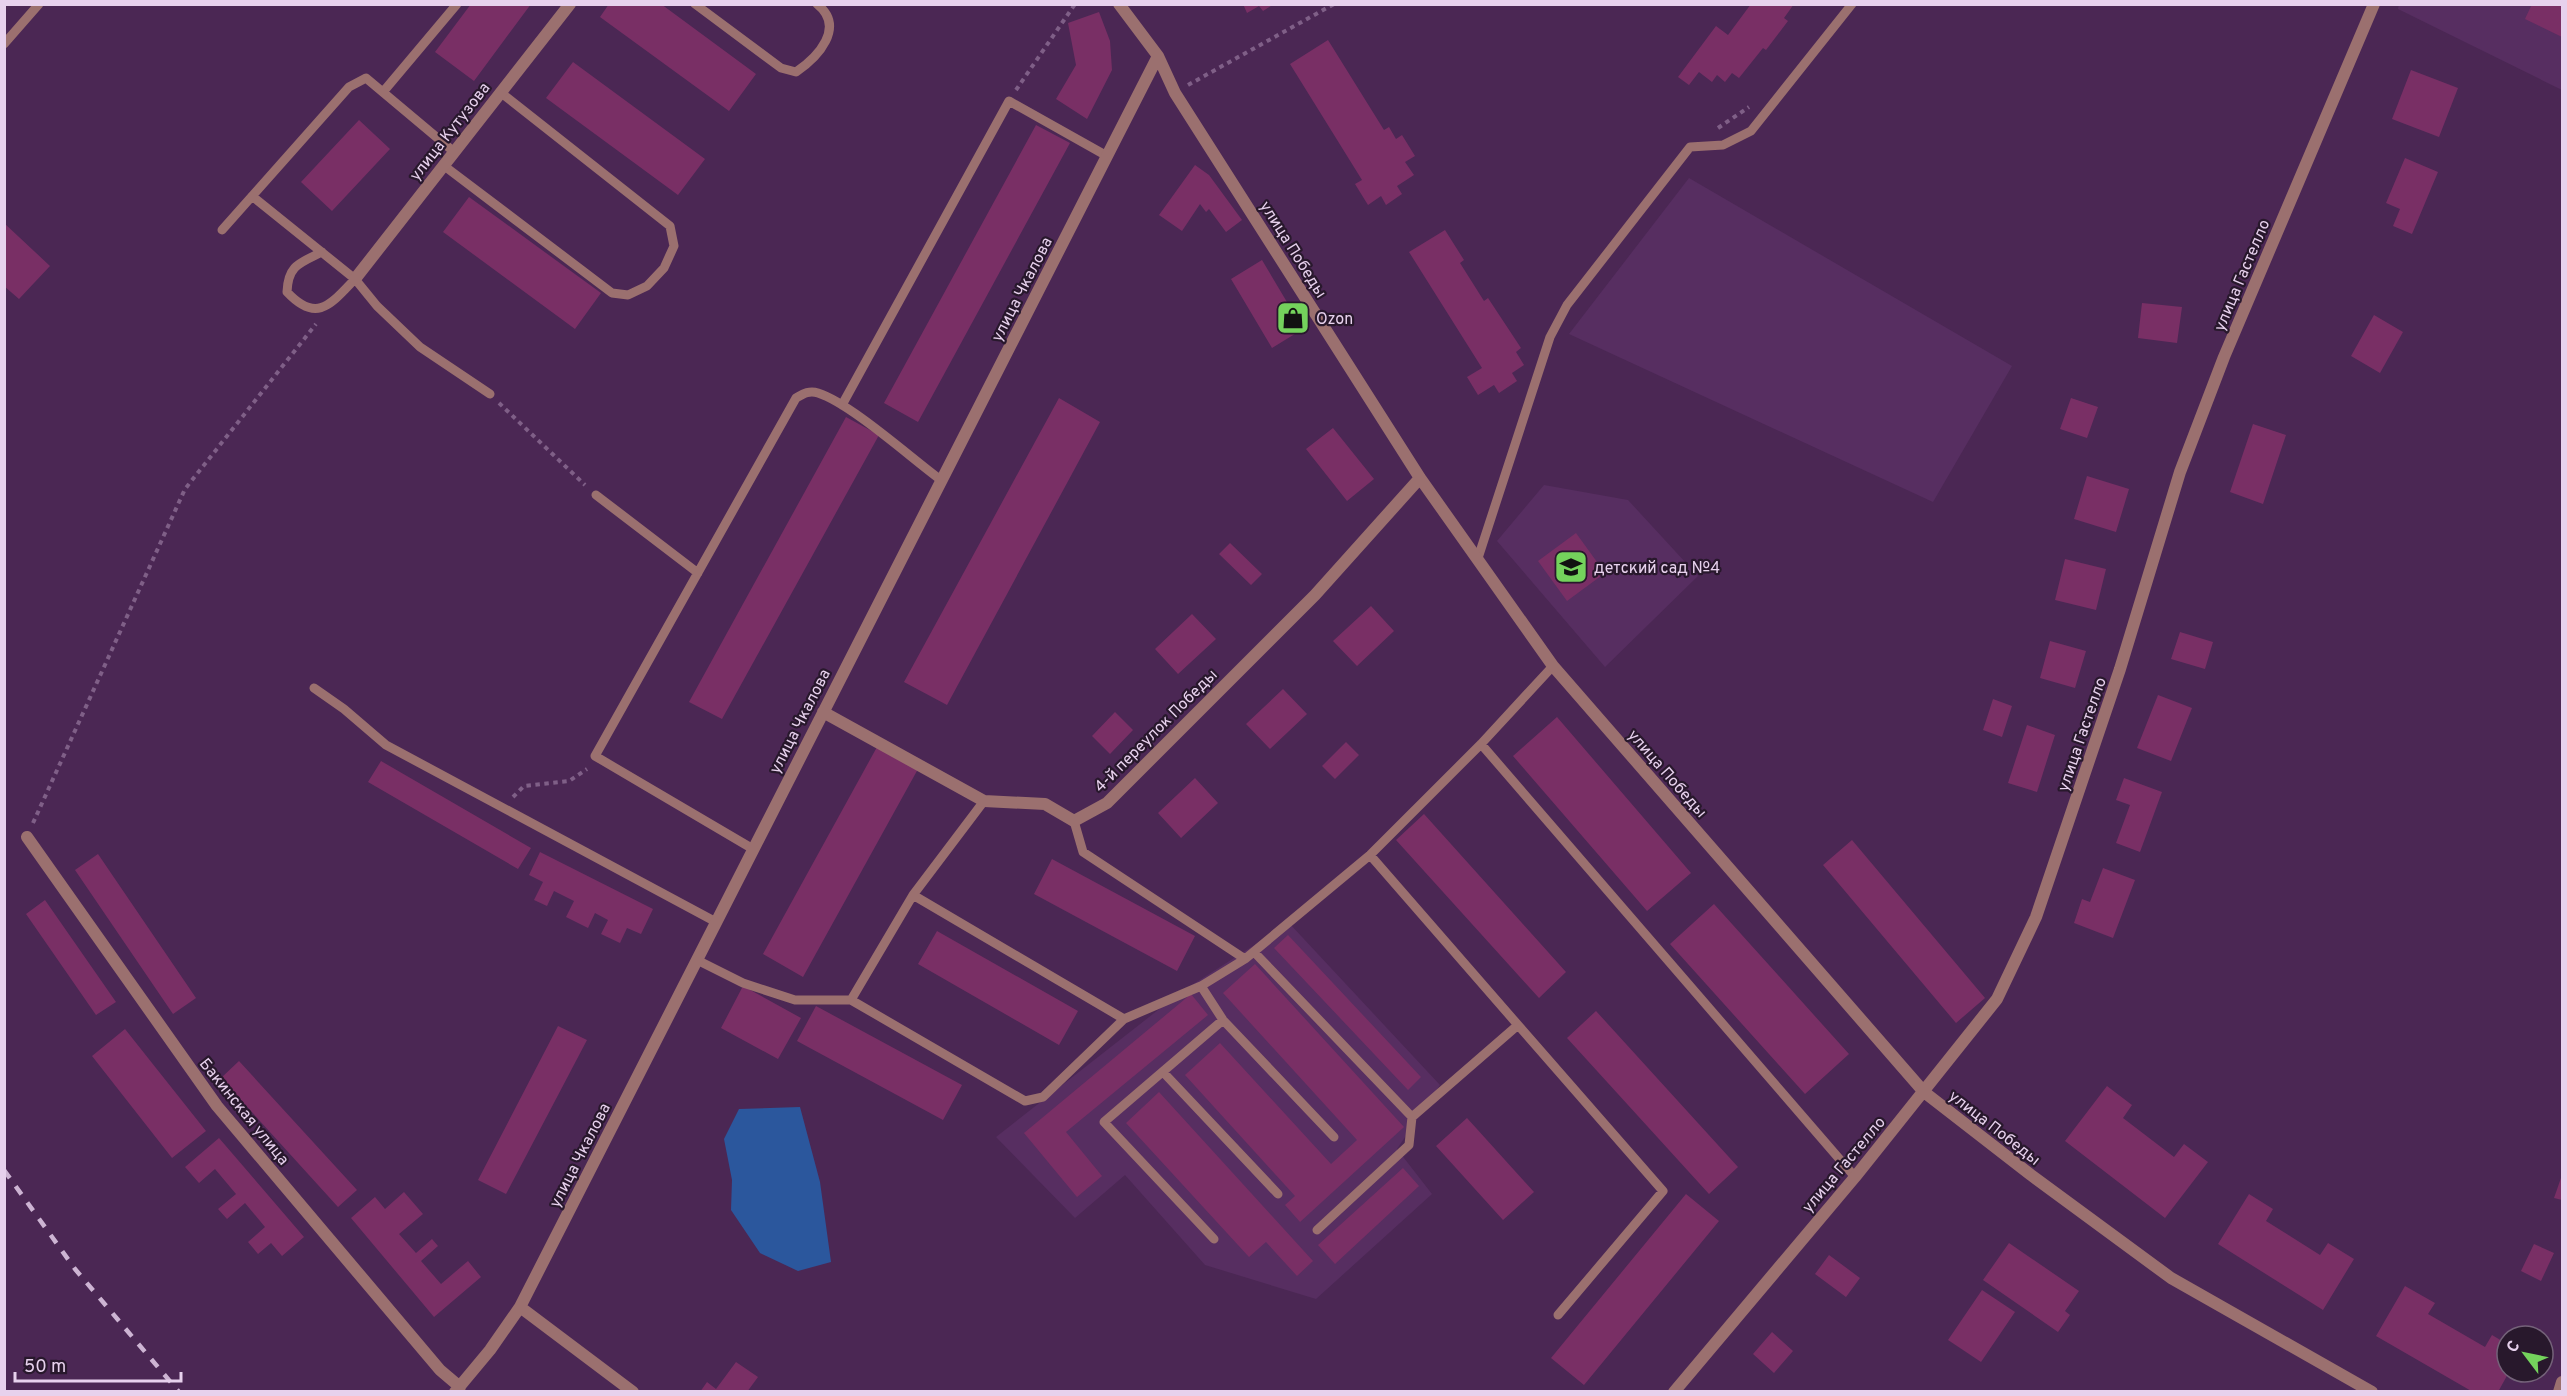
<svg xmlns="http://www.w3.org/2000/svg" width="2567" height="1396" font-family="Overpass,sans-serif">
<rect width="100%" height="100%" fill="#4b2754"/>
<path fill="#572e61" d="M2399,4L2562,5V90L2398,9Z
M1689,178L2012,366L1933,502L1569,334Z
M1544,485L1628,500L1698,576L1605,667L1497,541Z
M1289,923L1440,1085L1397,1149L1432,1194L1316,1299L1205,1265L1125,1175L1075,1218L996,1137L1181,992Z"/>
<path fill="#2b579d" d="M800,1107L820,1182L831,1262L798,1271L760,1253L731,1210L732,1180L724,1139L739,1109Z"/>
<path fill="#792f65" d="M471,4H531L474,81L435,52Z
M609,4H661L756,74L729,111L600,17Z
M1243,4H1274L1263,11L1259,6L1247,13Z
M1751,4H1794L1784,18L1788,21L1766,50L1763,48L1739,78L1732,73L1725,82L1717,75L1712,82L1699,72L1689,85L1678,77L1716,26L1728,35Z
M2532,4H2562V37L2525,19Z
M1099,12L1110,41L1112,70L1087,119L1056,99L1076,65L1068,23Z
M1328,40L1384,130L1389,127L1396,139L1402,135L1415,156L1405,162L1414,175L1397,186L1402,194L1386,205L1381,196L1368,205L1355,184L1362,180L1290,64Z
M573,62L705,159L678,195L546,98Z
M2411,70L2458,88L2439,137L2392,119Z
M359,120L390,149L332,211L301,182Z
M1036,125L1070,143L918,422L884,403Z
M2405,158L2438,172L2412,234L2393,226L2400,209L2386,203Z
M1195,165L1209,175L1242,220L1226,232L1209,209L1206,212L1200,204L1182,231L1159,215Z
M469,197L601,293L575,329L443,232Z
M4,223L50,266L19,299L4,286Z
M1445,230L1464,260L1460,263L1484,301L1488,298L1521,348L1516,352L1524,365L1512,373L1517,381L1499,393L1494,385L1478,395L1467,377L1482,368L1409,252Z
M1262,260L1303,329L1272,348L1231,279Z
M2142,303L2182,307L2177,343L2138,338Z
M2374,315L2403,332L2380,373L2351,356Z
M1059,398L1100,422L947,705L904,682Z
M2071,398L2098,407L2087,438L2060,429Z
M846,417L879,435L722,719L689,702Z
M2253,424L2286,435L2263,504L2230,492Z
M1333,428L1374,479L1347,501L1306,449Z
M2087,476L2129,489L2116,532L2074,519Z
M1576,533L1605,573L1567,601L1538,561Z
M1230,543L1262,574L1251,585L1219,554Z
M2065,559L2106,569L2096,610L2055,600Z
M1371,606L1394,631L1357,666L1333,641Z
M1192,614L1216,639L1178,674L1155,649Z
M2180,632L2213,642L2205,669L2171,659Z
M2050,641L2086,651L2075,688L2040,678Z
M1283,689L1307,714L1270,749L1246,724Z
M2158,695L2192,708L2171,761L2137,748Z
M1993,699L2012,706L2002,737L1983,730Z
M1115,712L1133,730L1110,754L1092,736Z
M1557,717L1691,873L1647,911L1513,756Z
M2027,725L2055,735L2037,792L2008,783Z
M1346,742L1359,755L1335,779L1322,766Z
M877,747L918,769L803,977L763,954Z
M381,761L531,848L518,869L368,782Z
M1195,778L1218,803L1181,838L1158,813Z
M2124,778L2162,792L2140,852L2116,843L2130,805L2116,800Z
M1424,814L1566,972L1539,998L1396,840Z
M1852,840L1985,998L1956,1023L1823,865Z
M540,852L653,909L641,934L627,928L620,943L601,934L608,920L595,913L588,928L566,917L574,901L554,891L547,906L534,900L543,882L529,875Z
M98,854L196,998L173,1014L75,870Z
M1052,859L1195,936L1177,971L1034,894Z
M2103,868L2135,880L2113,938L2074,923L2082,899L2090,902Z
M45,900L116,1002L96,1015L26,914Z
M1714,904L1849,1054L1805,1094L1670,944Z
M937,931L1078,1011L1059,1045L918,964Z
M1288,935L1421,1077L1408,1090L1274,948Z
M1255,964L1404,1127L1300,1222L1285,1205L1295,1196L1185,1075L1220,1043L1331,1164L1357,1140L1223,993Z
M743,986L801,1018L778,1059L721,1028Z
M1191,994L1208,1015L1066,1132L1102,1176L1077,1197L1024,1133Z
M816,1006L962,1085L943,1120L797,1041Z
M1596,1011L1738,1167L1709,1194L1567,1038Z
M558,1026L587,1040L506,1194L478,1180Z
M125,1029L206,1131L172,1158L92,1056Z
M239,1061L357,1190L338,1207L221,1078Z
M2107,1086L2132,1105L2123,1118L2174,1157L2184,1144L2208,1162L2165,1218L2065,1141Z
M1159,1092L1313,1261L1297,1276L1266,1242L1249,1257L1126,1123Z
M1467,1118L1534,1192L1503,1220L1436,1146Z
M219,1138L304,1237L282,1256L271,1243L258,1254L248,1242L265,1227L245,1203L227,1219L218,1209L236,1194L215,1169L199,1183L185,1167Z
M1403,1168L1419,1186L1335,1264L1318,1245Z
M2562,1175V1200L2554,1198Z
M404,1192L423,1214L399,1234L416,1253L432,1239L438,1246L421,1261L441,1284L468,1261L481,1277L434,1317L351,1218L375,1197L385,1209Z
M1686,1194L1719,1221L1584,1385L1551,1358Z
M2249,1194L2273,1209L2266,1221L2320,1255L2328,1243L2354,1259L2323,1310L2218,1244Z
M2009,1243L2079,1291L2065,1311L2070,1315L2058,1332L1983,1280Z
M2534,1244L2554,1253L2541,1281L2521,1271Z
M1829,1255L1860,1278L1846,1297L1815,1274Z
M2405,1286L2435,1303L2428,1314L2485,1347L2492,1335L2507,1344L2509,1372L2498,1392H2473L2376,1336Z
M1982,1290L2015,1312L1981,1362L1948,1340Z
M1772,1332L1793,1351L1774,1373L1753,1354Z
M736,1362L758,1377L747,1392H700L707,1382L716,1389Z"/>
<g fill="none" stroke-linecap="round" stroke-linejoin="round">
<path stroke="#7f5f87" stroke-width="4" stroke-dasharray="4.5 4.5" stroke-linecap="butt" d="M1188,85L1334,4
M1016,90L1075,4
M1718,128L1749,107
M499,403L585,485
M513,797L524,786L569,781L587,769
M33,823L185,489L316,324"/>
<path stroke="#9b706f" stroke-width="9" d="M695,4L781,68L796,72C818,57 846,27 817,4
M4,44L39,4
M383,92L457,4
M443,165L612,293L628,295L647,286L664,268L674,246L670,226L500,92
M252,196L355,279L377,306L420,347L490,394
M222,230L349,87L366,78L453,151
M322,252C300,263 288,265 287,292C317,324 331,304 355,279
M842,405L1009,101L1107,156
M596,495L698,573
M1478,558L1550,337L1567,305L1690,147L1723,145L1751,131L1852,4
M314,688L344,709L386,745L716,922
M1481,744L1855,1177
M1074,821L1083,852L1245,959L1370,855L1481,744L1553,666
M753,849L595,756L796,398C803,394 809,390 818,393C850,403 911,458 941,480
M913,895L984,801
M1255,953L1412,1117L1518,1025L1370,855
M697,960L743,983L795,1000H851
M1201,986L1223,1020L1334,1137
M1124,1019L913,895L851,1000L1025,1101L1043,1097L1124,1019L1201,986L1245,959
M1518,1025L1663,1191L1558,1315
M1163,1072L1278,1194
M1317,1230L1409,1145L1412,1117
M1214,1239L1104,1122L1223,1020"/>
<path stroke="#9b706f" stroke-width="12" d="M1119,4L1158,56L1175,93L1420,478L1553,666L1924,1092L2031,1175L2171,1278L2372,1392
M355,279L570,4
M823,712L984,801L1045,804L1074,821L1107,803L1315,595L1420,478
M27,837L217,1106L440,1370L460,1387
M520,1307L633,1392
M455,1392L490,1350L520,1307L1158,56
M1674,1392L1855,1177L1997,999L2036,917L2120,669L2180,472L2224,357L2374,4
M2559,1392L2562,1382"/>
<path stroke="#cdb4d3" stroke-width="4.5" stroke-dasharray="10 10" stroke-linecap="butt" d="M4,1170L75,1269L179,1392"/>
</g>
<defs>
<symbol id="shop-square" viewBox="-11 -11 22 22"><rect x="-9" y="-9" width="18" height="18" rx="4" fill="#74d25c" stroke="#28182c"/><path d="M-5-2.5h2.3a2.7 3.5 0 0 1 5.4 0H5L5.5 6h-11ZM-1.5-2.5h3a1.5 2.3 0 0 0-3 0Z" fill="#111"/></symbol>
<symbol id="school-square" viewBox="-11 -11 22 22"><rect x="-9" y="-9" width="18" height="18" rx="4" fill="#74d25c" stroke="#28182c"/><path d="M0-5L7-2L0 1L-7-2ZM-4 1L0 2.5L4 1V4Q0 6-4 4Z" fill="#111"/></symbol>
</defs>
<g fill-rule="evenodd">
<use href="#shop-square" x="1274" y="299" width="38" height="38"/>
<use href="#school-square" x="1552" y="548" width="38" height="38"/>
</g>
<g text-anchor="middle" stroke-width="4.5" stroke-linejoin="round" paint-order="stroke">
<g font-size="16" fill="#e7d1ed" stroke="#28182c">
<text transform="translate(449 131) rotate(-52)" y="6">улица Кутузова</text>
<text transform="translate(1294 249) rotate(58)" y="6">улица Победы</text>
<text transform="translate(2241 275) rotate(-67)" y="6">улица Гастелло</text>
<text transform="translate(1021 289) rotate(-63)" y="6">улица Чкалова</text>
<text transform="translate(799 721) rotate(-63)" y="6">улица Чкалова</text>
<text transform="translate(1155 730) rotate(-45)" y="6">4-й переулок Победы</text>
<text transform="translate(2081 734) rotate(-71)" y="6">улица Гастелло</text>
<text transform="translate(1668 773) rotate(49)" y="6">улица Победы</text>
<text transform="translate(245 1111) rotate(51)" y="6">Бакинская улица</text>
<text transform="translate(1995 1127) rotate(38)" y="6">улица Победы</text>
<text transform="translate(579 1155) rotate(-63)" y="6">улица Чкалова</text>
<text transform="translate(1843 1164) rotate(-50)" y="6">улица Гастелло</text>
</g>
<g font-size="16" fill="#e7d1ed" stroke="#28182c" text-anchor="start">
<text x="1316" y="324">Ozon</text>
<text x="1594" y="573">детский сад №4</text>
</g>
</g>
<rect width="2567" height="1396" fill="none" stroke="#e7d1ed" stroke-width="12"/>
<g transform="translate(2525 1354) rotate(302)"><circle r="28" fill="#28182c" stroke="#746279" stroke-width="1.5"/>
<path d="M0-4.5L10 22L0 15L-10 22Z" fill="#74d25c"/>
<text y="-9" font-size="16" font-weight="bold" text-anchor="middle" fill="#e7d1ed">С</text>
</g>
<path d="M15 1372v9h166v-9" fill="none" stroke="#e7d1ed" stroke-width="3"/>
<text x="24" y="1372" font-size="18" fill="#e7d1ed" stroke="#28182c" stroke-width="4.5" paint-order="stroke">50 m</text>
</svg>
